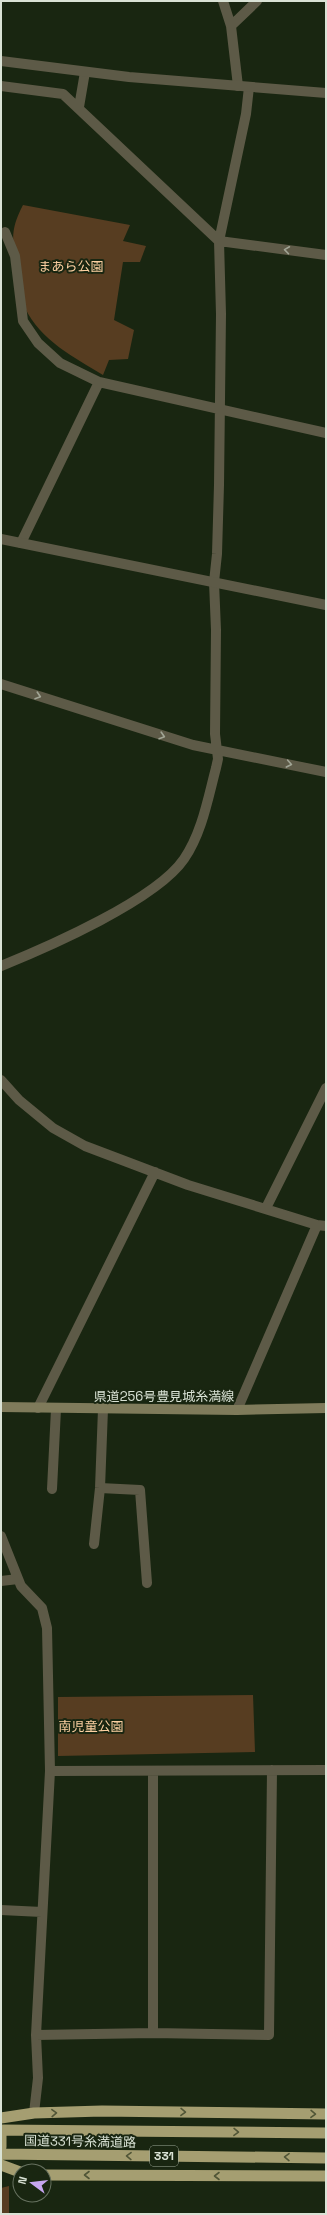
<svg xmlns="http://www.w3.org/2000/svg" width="327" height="2215" font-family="'Space Grotesk','Noto Sans JP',sans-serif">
<rect width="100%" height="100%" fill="#192611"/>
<path fill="#573d21" d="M23,205L130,225L123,241L146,246L140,262H123L114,320L134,330L128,359L109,360L103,375C75,358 40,340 25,308C20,297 20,279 17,267C12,240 10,230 23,205Z
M253,1695L255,1752L58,1756V1697Z
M9,2186V2214H1V2188Z"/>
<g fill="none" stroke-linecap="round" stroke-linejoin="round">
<path stroke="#5d5a47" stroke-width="10" d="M223,1L231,26L238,86
M231,26L257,1
M1,86L63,94L219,241L326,255
M79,107L85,72
M5,232L15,256L23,321L38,343L60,363L99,382L326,433
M21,543L99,382
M1,684L193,745L326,772
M1,966C48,947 156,900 184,859C202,833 208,798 216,768L218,759L215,734L216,630L214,582L217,554L219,485L221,314L219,241L246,114L249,87
M1,1080L19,1100L53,1128L85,1146L188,1185L317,1225L326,1226
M266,1208L326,1088
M38,1408L155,1172
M237,1410L317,1225
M100,1488L140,1490L147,1583
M52,1489L56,1409
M1,1536L21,1586L42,1608L47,1628L50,1771L36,2035L38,2078L34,2113
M94,1544L100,1488L103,1409
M1,1581L18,1579
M50,1771L326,1770
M1,1910L42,1912
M153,2033V1771
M36,2035L153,2033L269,2035L272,1770"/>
<path stroke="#5d5a47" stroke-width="10" d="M1,61L129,77L326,93
M1,539L326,605"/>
<path stroke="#7f7b5b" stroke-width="10" d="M1,1407L237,1410L326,1408"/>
<path stroke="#a59e71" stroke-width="11" d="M1,2118L34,2113L102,2111L326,2114
M1,2130L326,2133
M1,2135V2147
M1,2154L326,2158
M1,2165L20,2172
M44,2175L326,2176"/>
</g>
<defs><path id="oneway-chevron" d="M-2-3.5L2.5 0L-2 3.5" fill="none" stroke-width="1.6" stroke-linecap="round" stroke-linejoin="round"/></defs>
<g stroke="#a1a595">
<use href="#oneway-chevron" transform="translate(287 250) rotate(-172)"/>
<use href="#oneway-chevron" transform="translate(38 696) rotate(18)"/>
<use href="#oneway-chevron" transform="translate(162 736) rotate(17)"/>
<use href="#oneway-chevron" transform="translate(289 764) rotate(11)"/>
</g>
<g stroke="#515637">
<use href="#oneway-chevron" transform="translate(183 2112) rotate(1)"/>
<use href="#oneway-chevron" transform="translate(54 2113) rotate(-2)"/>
<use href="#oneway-chevron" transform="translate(313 2114) rotate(1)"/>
<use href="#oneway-chevron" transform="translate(236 2132) rotate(1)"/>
<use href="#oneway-chevron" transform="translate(129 2156) rotate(-179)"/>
<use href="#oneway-chevron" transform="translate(287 2157) rotate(-179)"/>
<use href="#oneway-chevron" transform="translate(87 2175) rotate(-180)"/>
<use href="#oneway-chevron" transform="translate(217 2176) rotate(-180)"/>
</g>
<g text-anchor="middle" stroke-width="4" stroke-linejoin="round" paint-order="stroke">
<rect fill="#192611" stroke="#9faa9a" stroke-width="1" x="150" y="2146" width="28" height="20" rx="3"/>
<g font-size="12" font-weight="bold" fill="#d9e2d5">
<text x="164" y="2160">331</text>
</g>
<g font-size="13" fill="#fdd0a2" stroke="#192611">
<text x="71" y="271">まあら公園</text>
<text x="91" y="1731">南児童公園</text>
</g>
<g font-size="13" fill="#d9e2d5" stroke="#192611">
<text x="164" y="1401">県道256号豊見城糸満線</text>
<text transform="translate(80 2141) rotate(1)" y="5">国道331号糸満道路</text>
</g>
</g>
<rect width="327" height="2215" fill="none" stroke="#d9e2d5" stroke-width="4"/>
<g transform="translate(32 2183) rotate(285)"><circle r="19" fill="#192611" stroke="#66715f"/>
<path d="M0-3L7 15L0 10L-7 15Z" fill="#c6a6f0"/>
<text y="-6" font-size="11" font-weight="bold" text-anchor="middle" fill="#d9e2d5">N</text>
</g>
</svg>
